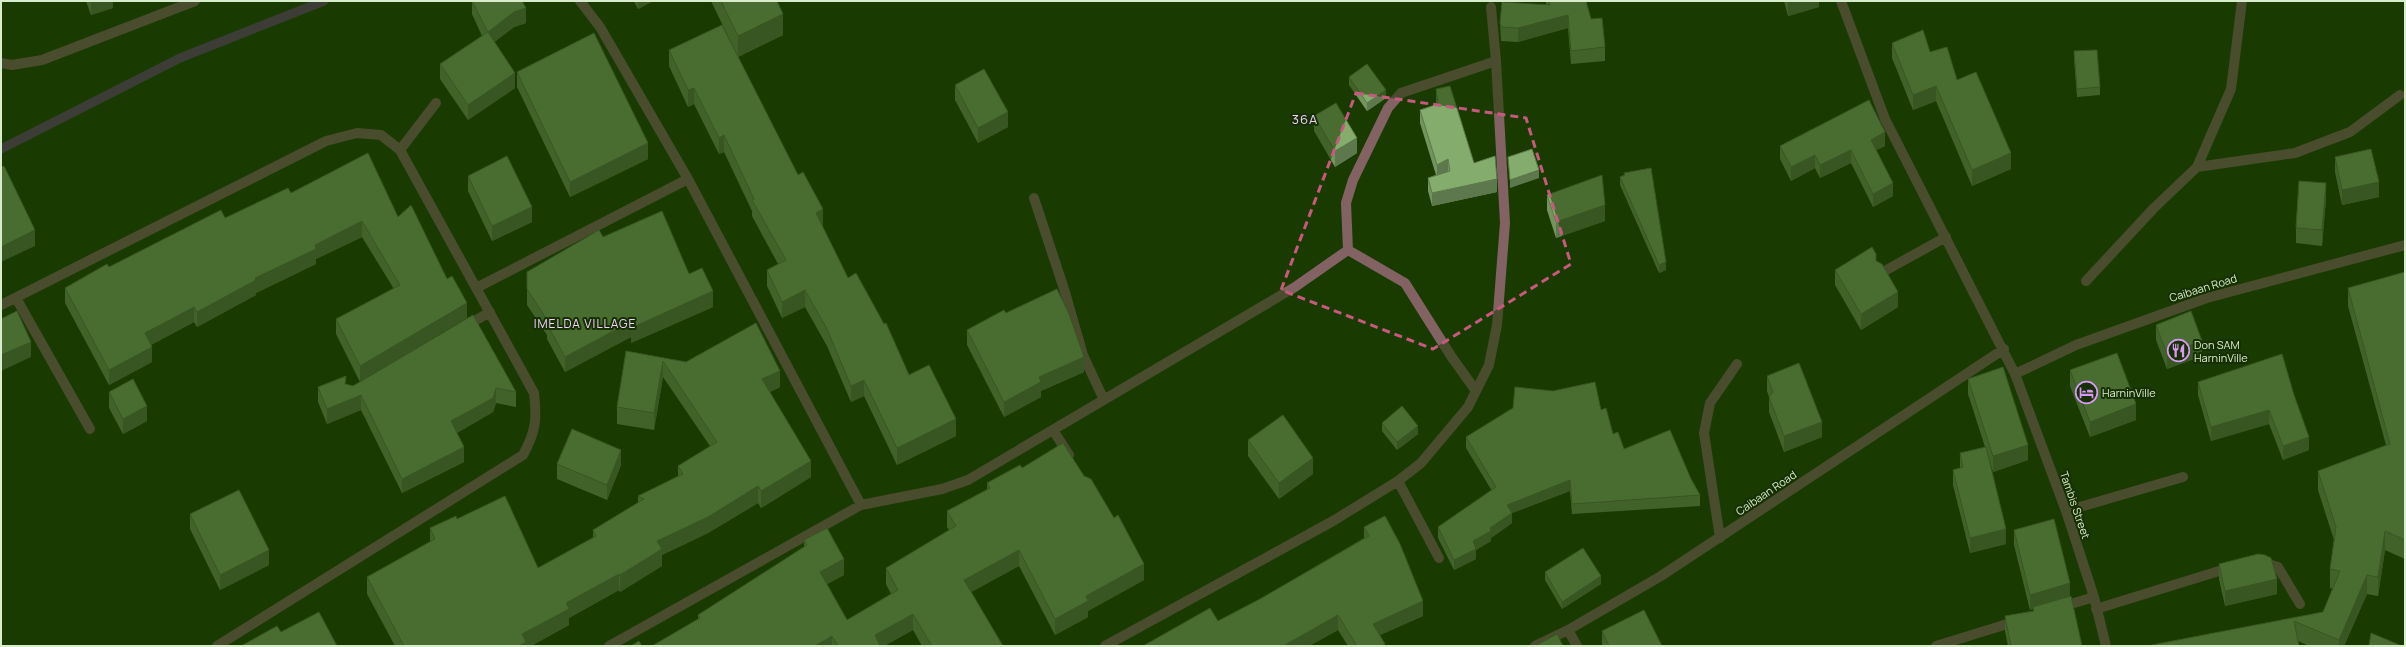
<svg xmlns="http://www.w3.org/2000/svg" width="2406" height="647" font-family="Manrope,sans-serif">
<rect width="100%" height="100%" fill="#1a3b00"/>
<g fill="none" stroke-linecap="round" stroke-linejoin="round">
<path stroke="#69427a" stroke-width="9" d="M1,149L180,58L324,1"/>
<path stroke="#836264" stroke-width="10" d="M580,1L600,27L688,179L861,505
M1841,1L1885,119L2015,374L2066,511L2094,597L2106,646
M1,63L12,65L42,60L195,1
M400,150L436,103
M2197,167L2295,153L2350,132L2400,95
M1034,198L1065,292L1083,355L1104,400
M1348,250L1405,283L1451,356L1476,391
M1881,273L1946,237
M2086,281L2154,208L2197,167L2231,89L2242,1
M476,288L688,179
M16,298L90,429
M1,305L326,141L357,133L381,135L400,150L534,393C537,420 536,431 523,455L217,646
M464,327L490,312
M2015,374L2076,345L2207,298L2405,245
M1053,430L1069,455
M1398,481L1439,558
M2066,511L2183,477
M1720,538L1704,433L1710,403L1737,364
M2262,562L2278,567L2300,604
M2061,607L2094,597
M2096,609L2232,567
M1568,630L1577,646
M609,646L861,505L942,489L968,480L1295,287L1348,250L1346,203L1353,180L1388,108L1401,93L1496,61
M1105,646L1333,521L1398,481L1421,463L1468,407L1489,365L1497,325L1505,223L1496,61L1491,7
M1535,646L1568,630L1661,576L2004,349
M1936,646L2017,621"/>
</g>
<path fill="#72945d" d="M86,1H113V8L91,15Z
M472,1H522L526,23L514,27L494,42L515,88L468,120L440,79V64L482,36L472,14Z
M634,1H653L638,9Z
M711,1H777L783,35L738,57Z
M1546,1H1586L1591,19L1605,47V61L1571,64L1568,28L1518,42L1501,41L1500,23L1546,5Z
M1784,1H1819V7L1788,16Z
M1892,43L1930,52L1957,80L2011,169L1972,186L1936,101L1913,110L1892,58Z
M669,50L823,225L822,226L848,278L909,375L956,436L897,465L864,396L851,402L827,346L805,307L782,318L767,286V270L778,264L752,216V211L724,152L719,154L694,104L688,107L669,66Z
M2074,51L2100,87V95L2077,97L2074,59Z
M517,72L648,159L570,197L517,87Z
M1349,77L1386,98L1367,111L1349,85Z
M955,85L1008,127L978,143L955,100Z
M1436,89L1474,163L1497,192L1432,206L1428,191V178L1436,175L1420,123V110L1436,105Z
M1314,116L1357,153L1335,167L1314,131Z
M1780,146H1885L1876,150L1893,196L1873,207L1851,163L1820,178L1815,168L1791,181L1780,159Z
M2335,157L2379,197L2342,205L2335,172Z
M1624,173L1666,270L1659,273L1620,185V177L1624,175Z
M468,176L532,222L492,241L468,191Z
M291,193L398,217L447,279L360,382L336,334V319L394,289L362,237L316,259V264L256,293V295L197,327L194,322L151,345L152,362L109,385L65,303V288L109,267L225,218Z
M1547,195L1605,221L1556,238L1547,210Z
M2326,199L2322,246L2296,243V228Z
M603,237L689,274L713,307L631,343V337L565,372L547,339V335L527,305V272Z
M1835,270L1898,307L1861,330L1835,285Z
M2405,272V559L2385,550L2378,596L2367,594L2344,646H2309L2298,641L2299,646H2152V645L2323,612L2333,589L2330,588V569L2334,540L2318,490V471L2386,445L2348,306V288Z
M1006,313L1084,372L1041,391V397L1004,417L967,345V330Z
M473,315L516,392V407L496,403L493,412L457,433L464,462L402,493L361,410L327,424L318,402V387L346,384L353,386Z
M2156,325L2202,356L2167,369L2156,340Z
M626,351L780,387L770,392L811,477L761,508L758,503L708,533L662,555V566L620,592L619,590L569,618V625L531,646H395L367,594V577L430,542V528L457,519L538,568L593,538V530L638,503V496L678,476V466L710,446L663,377L654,430L617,424V407Z
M2070,370L2136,420L2090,437L2070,386Z
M1767,376L1822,437L1784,452L1769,412V397L1767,391Z
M1968,379L2028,460L1993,472L1986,450L2006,544L1970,553L1953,485V470L1960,468V453L1985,447L1968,394Z
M2198,382L2294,395L2309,450L2283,460L2269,424L2211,441L2198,395Z
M109,392L147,421L123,434L109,408Z
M1601,410L1613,434L1624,449L1691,479L1700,495V506L1572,514L1570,491L1512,513V523L1491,538V541L1476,550V559L1454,570L1438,538V527L1492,491L1466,448V437Z
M1382,423L1418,434L1397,450L1382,431Z
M1248,440L1313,474L1279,499L1248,456Z
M557,464L621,465L607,500L557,479Z
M1022,468L1144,580L1088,611V617L1055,635L1019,566L971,592L1003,646H922L913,630L884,646H652L698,619V615L804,547V540L844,575L827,584L847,620L891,594L886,584V568L949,530L947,527V511L987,490V483Z
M190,514L269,565L220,590L190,529Z
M1364,527L1423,616L1380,635L1385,646H1348L1338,630L1309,646H1143L1218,621L1260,599L1364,538Z
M2014,530L2070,596L2082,646H2008L2005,631V616L2033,611V609L2030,610L2014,545Z
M2219,564L2277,594L2225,606L2219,579Z
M1545,572L1601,584L1562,609L1545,580Z
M1602,631L1662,646H1602Z"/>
<path fill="#5c784c" d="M91,1H113V8L91,15Z
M638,1H653L638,9Z
M1788,1H1819V7L1788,16Z
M526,8V23L514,27L488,47V32L514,12Z
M783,14V35L738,57V36Z
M1568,15V28L1518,42V28Z
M515,73V88L468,120V105Z
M1936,86V101L1913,110V95Z
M694,88V104L688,107V90Z
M1386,90V98L1367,111V103Z
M1008,112V127L978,143V128Z
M1885,132V146L1871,153V140Z
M724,135V152L719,154V138Z
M1357,138V153L1335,167V151Z
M648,143V159L570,197V182Z
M1851,150V163L1820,178V165Z
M2011,153V169L1972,186V170Z
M1815,155V168L1791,181V167Z
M1448,159V172L1437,179V165Z
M1539,170V178L1510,188V180Z
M1497,179V192L1432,206V193Z
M2379,182V197L2342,205V190Z
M1893,183V196L1873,207V194Z
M2326,183V199L2322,246V230Z
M1605,205V221L1556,238V222Z
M532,207V222L492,241V226Z
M823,209V225L816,229V213Z
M362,221V237L316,259V264L256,293V295L197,327V312L255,278L315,245Z
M35,230V246L1,262V247Z
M1666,262V270L1659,273V265Z
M805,290V307L782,318V302Z
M713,291V307L631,343V337L565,372V357L632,321Z
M1898,292V307L1861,330V314Z
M467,303V318L360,382V366Z
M194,307V322L145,348V333Z
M2202,341V356L2167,369V354Z
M31,342V357L1,371V355Z
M152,347V362L109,385V370Z
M1084,357V372L1041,391V397L1004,417V402L1039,377Z
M663,361V377L654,430V413Z
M780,371V387L762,396V379Z
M864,380V396L851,402V386Z
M496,388V403L493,412L451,436V421Z
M361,395V410L327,424V409Z
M2136,404V420L2090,437V422Z
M147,406V421L123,434V419Z
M2269,410V424L2211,441V427Z
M956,419V436L897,465V448Z
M1822,422V437L1784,452V436Z
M1418,426V434L1397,450V442Z
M2309,437V450L2283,460V446Z
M2028,445V460L1993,472V456Z
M464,447V462L402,493V479Z
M621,450V465L607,500V485Z
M1313,458V474L1279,499V483Z
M811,461V477L761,508V491Z
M1570,480V491L1512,513V523L1491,538V541L1476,550V559L1454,570V560L1473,541L1490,528L1507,505Z
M758,486V503L708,533L662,555V566L620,592V575L657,541Z
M2006,529V544L1970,553V538Z
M2385,531V550L2378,596V577Z
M269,550V565L220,590V575Z
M1019,550V566L964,596V580Z
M844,559V575L820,588V572Z
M1144,564V580L1088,611V617L1055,635V619L1086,596Z
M619,574V590L569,618V625L531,646H519L522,634L566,603Z
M2367,575V594L2344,646H2339V640Z
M1601,576V584L1562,609V602Z
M2277,579V594L2225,606V591Z
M2070,583V598L2030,610V595Z
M1423,601V616L1373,638V624Z
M913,614V630L884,646H875V635Z
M1338,615V630L1309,646H1285V645Z
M832,636V646H815Z"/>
<path fill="#84ac6c" stroke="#5c784c" d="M472,1H522L526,8L514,12L488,32Z
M721,1H777L783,14L738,36Z
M1549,1H1586L1591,19L1602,18L1605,47L1571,51L1568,15L1518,28L1501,27L1500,23L1502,2L1550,5Z
M722,25L798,175L803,172L823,209L816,213L848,278L856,273L884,324L886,323L909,375L929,365L956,419L897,448L864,380L851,386L827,329L805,290L782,302L767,270L786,260L752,200L754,199L724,135L719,138L694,88L688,90L669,50Z
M1923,30L1930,52L1947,47L1957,80L1976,72L2011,153L1972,170L1936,86L1913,95L1892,43Z
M488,32L515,73L468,105L440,64Z
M594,33L648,143L570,182L517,72Z
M2097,50L2100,87L2077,89L2074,51Z
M1367,64L1386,90L1367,103L1349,77Z
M984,69L1008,112L978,128L955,85Z
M1450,86L1474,163L1495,156L1497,179L1432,193L1428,178L1450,171L1448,159L1437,165L1420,110L1438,104L1436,89Z
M1869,100L1885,132L1871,140L1893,183L1873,194L1851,150L1820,165L1815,155L1791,167L1780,146Z
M1336,103L1357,138L1335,151L1314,116Z
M1532,149L1539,170L1510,180L1508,157Z
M2371,149L2379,182L2342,190L2335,157Z
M368,153L398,217L411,205L447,279L452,276L467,303L360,366L336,319L400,285L362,221L315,245L316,249L255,278L256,280L197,312L194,307L145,333L152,347L109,370L65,288L107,264L109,267L221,210L225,218L288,188L291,193Z
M507,156L532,207L492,226L468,176Z
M4,166L35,230L1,247V167Z
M1651,168L1666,262L1659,265L1620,177L1625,175L1624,173Z
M1602,175L1605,205L1556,222L1547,195Z
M2299,181L2326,183L2322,230L2296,228Z
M662,211L689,274L702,268L713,291L631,328L632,321L565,357L547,324L549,323L527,289V272L599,230L603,237Z
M1872,247L1876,254V261L1882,264L1898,292L1861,314L1835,270Z
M2405,272V540L2385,531L2378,577L2367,575L2339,640L2294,621L2299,646H2152V645L2323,612L2340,571L2330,569L2336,527L2318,471L2390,444L2348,288Z
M1057,289L1069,314L1084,357L1039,377L1041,382L1004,402L967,330L1004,310L1006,313Z
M17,311L31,342L1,355V319Z
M2191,311L2202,341L2167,354L2156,325Z
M473,315L516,392L496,388L493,398L451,421L464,447L402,479L361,395L327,409L318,387L346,376L345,384L353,386Z
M756,323L780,371L762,379L811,461L761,491L758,486L708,517L657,541L662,549L620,575L619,574L566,603L569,609L522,634L526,642L519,646H404L367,577L435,539L430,528L456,516L457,519L505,496L538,568L596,536L593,530L644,499L638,496L683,474L678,466L717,442L663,361L654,413L617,407L626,351L686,362Z
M2117,353L2136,404L2090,422L2070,370Z
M2282,354L2294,395L2309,437L2283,446L2269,410L2211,427L2198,382Z
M1799,363L1822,422L1784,436L1769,397L1773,392L1767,376Z
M2003,367L2028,445L1993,456L1968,379Z
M133,379L147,406L123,419L109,392Z
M1595,382L1601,410L1606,408L1613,434L1618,432L1624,449L1670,430L1691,479L1700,495L1572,504L1570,480L1507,505L1512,513L1490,528L1491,531L1473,541L1476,549L1454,560L1438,527L1496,487L1466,437L1513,408L1515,387L1553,391Z
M1402,406L1418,426L1397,442L1382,423Z
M1283,415L1313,458L1279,483L1248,440Z
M572,429L621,450L607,485L557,464Z
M1063,443L1084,476L1091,479L1114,518L1118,515L1144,564L1086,596L1088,601L1055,619L1019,550L964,580L1003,646H932L913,614L875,635L880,646H838L832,636L815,646H652L700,618L698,615L807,545L804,540L827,528L844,559L820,572L847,620L898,590L886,568L956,526L947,511L990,488L987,483L1020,465L1022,468Z
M1986,447L2006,529L1970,538L1953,470L1963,467L1960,453Z
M239,490L269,550L220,575L190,514Z
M1385,516L1400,544L1423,601L1373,624L1385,644L1382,646H1357L1338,615L1285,645L1286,646H1143L1210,608L1218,621L1260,599L1369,536L1364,527Z
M2054,519L2070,583L2030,595L2014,530Z
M1583,548L1601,576L1562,602L1545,572Z
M2258,554L2265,555L2271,558L2277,579L2225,591L2219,564Z
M2071,596L2082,646H2011L2005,616L2034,611L2033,607Z
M1644,610L1662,646H1609L1602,631Z
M319,612L337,646H241L277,626L281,632Z
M2371,633L2402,646H2369Z
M1557,634L1563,646H1535Z
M639,641L642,646H631Z"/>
<path d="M0 0H2406V647H0ZM1356,93L1526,118L1571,264L1433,349L1281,290Z" fill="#1a3b00" fill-opacity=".55" fill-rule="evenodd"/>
<path fill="none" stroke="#c8587d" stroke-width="3" stroke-dasharray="8 5" stroke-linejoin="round" d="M1356,93L1526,118L1571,264L1433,349L1281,290Z"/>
<defs>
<symbol id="restaurant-ring" viewBox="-11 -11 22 22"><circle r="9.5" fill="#162f03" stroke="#d99af7" stroke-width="1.5"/><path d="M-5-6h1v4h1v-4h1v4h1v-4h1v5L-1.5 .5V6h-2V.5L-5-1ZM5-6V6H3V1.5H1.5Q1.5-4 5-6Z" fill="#d99af7"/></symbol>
<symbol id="hotel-ring" viewBox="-11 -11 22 22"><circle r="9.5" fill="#162f03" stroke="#d99af7" stroke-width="1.5"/><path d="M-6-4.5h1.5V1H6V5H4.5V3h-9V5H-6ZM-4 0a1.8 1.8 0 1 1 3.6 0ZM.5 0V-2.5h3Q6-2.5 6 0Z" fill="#d99af7"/></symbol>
</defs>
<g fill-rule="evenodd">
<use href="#restaurant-ring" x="2166" y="338" width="25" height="25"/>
<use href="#hotel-ring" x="2074" y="380" width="25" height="25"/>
</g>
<g text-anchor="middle" stroke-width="4" stroke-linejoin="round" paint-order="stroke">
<g font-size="11" fill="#d7eccc" stroke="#162f03">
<text transform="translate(2203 288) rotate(-17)" y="4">Caibaan Road</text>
<text transform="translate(1766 493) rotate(-34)" y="4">Caibaan Road</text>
<text transform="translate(2075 505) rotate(71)" y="4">Tambis Street</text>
</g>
<g font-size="11" fill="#d7eccc" stroke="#162f03" text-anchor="start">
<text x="2194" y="349">Don SAM<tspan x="2194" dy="13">HarninVille</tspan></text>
<text x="2102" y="397">HarninVille</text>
</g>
<g font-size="12" letter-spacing="1" fill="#eed3fb" stroke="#162f03">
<text x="585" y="328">IMELDA VILLAGE</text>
</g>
<g font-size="13" letter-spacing="1" fill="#eed3fb" stroke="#162f03">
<text x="1305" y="124">36A</text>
</g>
</g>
<rect width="2406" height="647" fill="none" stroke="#d7eccc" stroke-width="4"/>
</svg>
